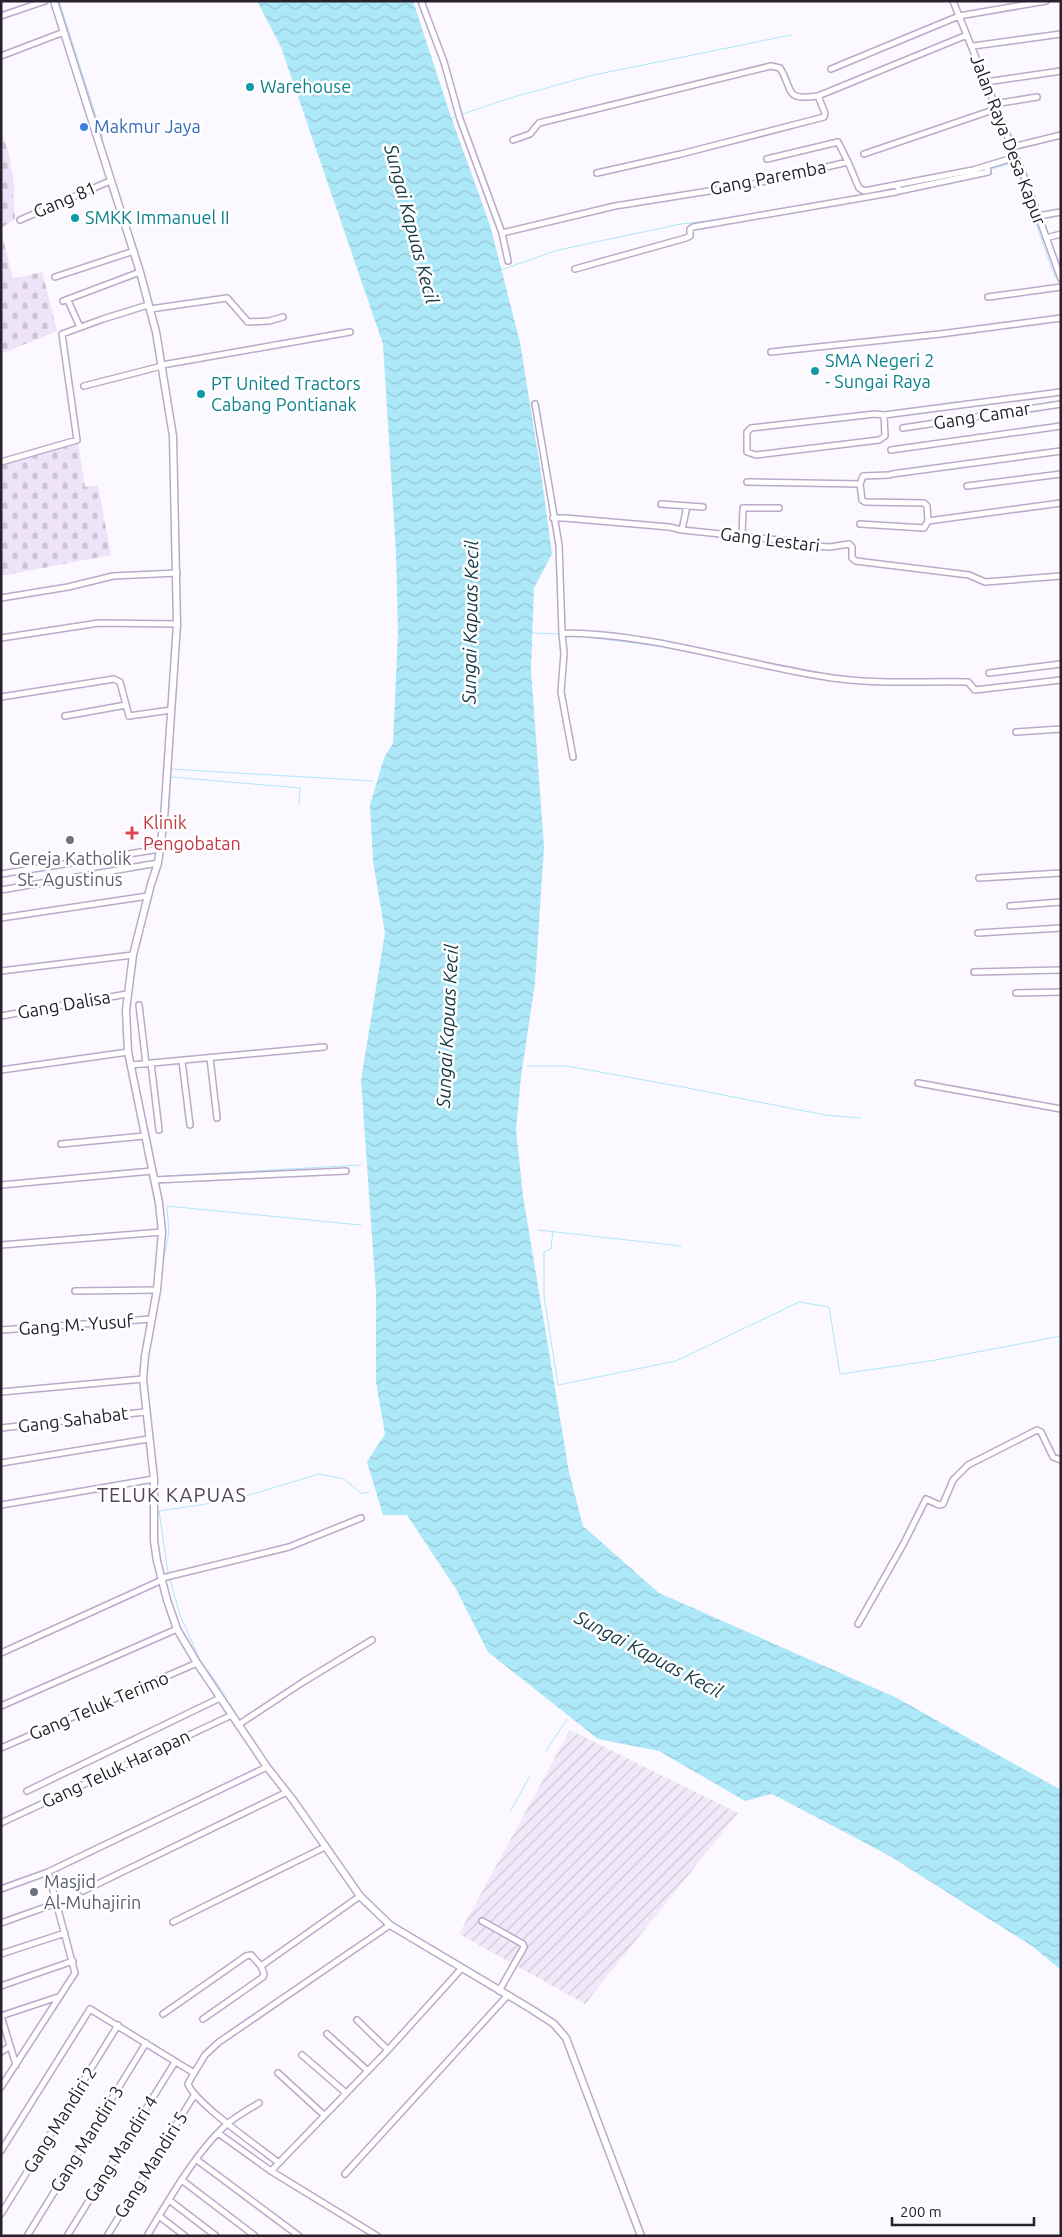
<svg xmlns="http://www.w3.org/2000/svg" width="1062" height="2237" font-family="Ubuntu,sans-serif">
<defs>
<pattern id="industrial-furrows" width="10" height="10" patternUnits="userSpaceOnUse" patternTransform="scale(1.25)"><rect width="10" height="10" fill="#f1e9f9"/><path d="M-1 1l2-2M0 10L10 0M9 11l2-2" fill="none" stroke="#cfc8d6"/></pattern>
<pattern id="cemetery-stones" width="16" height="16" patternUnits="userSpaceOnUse" patternTransform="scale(1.25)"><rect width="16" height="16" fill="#eee3f8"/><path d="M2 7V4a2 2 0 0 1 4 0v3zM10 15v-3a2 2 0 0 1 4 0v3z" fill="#ccc2d5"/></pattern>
<pattern id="water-waves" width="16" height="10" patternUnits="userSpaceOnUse" patternTransform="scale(1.25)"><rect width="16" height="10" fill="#ade8f9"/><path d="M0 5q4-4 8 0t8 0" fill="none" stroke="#95c7d6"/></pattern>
</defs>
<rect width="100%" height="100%" fill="#fcf8ff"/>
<path fill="url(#industrial-furrows)" d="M570,1730L738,1813L585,2004L459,1934Z"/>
<path fill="url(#cemetery-stones)" d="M1,130L9,155L15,190L13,192L15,219L1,228Z
M1,231L13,279L42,272L57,331L1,354Z
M78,443L85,487L98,485L111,555L1,576V466Z"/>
<path fill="url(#water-waves)" d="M257,1H413L451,117L490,225L520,342L541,473L552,554L534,588L531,670L544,847L535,983L521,1077L516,1130L523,1196L569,1472L583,1526L659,1593L897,1698L1061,1790V1970L1032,1946L890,1856L772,1794L745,1801L659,1751L598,1739L488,1652L456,1589L407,1515H383L367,1462L385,1434L376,1382V1293L361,1080L385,933L373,861L370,805L384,758L393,743L398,632L396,553L383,344L281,47Z"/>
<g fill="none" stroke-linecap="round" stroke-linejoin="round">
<path stroke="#ade8f9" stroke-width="1" d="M59,1L103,138
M463,114L507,99L589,76L791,35
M451,118L455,117
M990,169L1014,163L1055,277
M970,173L986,170
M752,214L895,189
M501,270L558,250L681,224L733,218
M557,515L598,518
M533,633L558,634
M587,637L680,649
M170,769L373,781
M171,777L300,788L299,805
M170,787V776
M169,808L170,795
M527,1066H567L688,1088L825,1115L861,1118
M166,1176L361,1165
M538,1230L681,1246
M553,1231L551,1249L544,1252V1296L558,1385L676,1361L799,1302L829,1307L840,1374L930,1361L1061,1336
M162,1266L169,1233L167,1206L361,1225
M168,1572L159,1511L233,1500L319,1474L344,1479L362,1494L369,1492
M170,1580L180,1615L200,1660L227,1697
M231,1704L232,1705
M546,1751L567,1719
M510,1812L530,1776"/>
<defs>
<path id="minor" d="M421,1L444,62L460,119L502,233L508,261
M953,1L1027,184L1061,279
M1,16L45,1
M973,46L1061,34
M1,56L64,32
M831,69L959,16L1046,1
M986,82L1061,71
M994,104L1037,97
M513,140L530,134L539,123L771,66L780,68C794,90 783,101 818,96L967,35
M1012,147L1061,135
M864,154L996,109
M767,159L838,142L848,162
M597,173L681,154L824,117L825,113L818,96
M899,191L988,172L987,167
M1038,216L1061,212
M20,220L110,181
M502,233L615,206L753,184L848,162L859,188L864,191L973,170L1016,157
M1046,238L1061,234
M575,269L686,238L690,236V229L693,227L896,192L899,191L898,186
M55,277L134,251
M988,297L1061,287
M63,301L140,272
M69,303L80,327
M150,309L227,298L248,322L269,321L283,317
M771,352L940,334L1061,318
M162,365L350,332
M84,386L162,366
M535,404L559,545L562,633C649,633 734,662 820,676C869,685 918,681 968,682L975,690L1061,680
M884,415L885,436L879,440L756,455L747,452V432L751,428L875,414L884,415L1061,392
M903,428L1061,404
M891,450L1061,426
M1,462L77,440L62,334L103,319L148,305
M892,474L1061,451
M889,475L863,476L860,484L862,500L865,502L924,503L927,506L928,521
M747,482L860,484
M967,486L1061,474
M661,504L703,507
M553,518H565L669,527L682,530L789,541L813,546L830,547L849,544L852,547V558L856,561L969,575L985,582L1061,576
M860,524L924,528L928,521L1061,503
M682,530L687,506
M742,537L743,508H779
M1,598L68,587L113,576L177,573
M562,633L564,653L561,692L573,757
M1,638L99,623L177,624
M989,673L1061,664
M1,697L114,679L120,682L129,716L171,710
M65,716L126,705
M1016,732L1061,729
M1,874L160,849
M979,878L1061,873
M1,890L158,863
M1010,906L1061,902
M1,918L148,896
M978,933L1061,928
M1,971L133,955
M974,972L1061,970
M1016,993L1061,992
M139,1005L146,1064
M1,1016L127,994
M210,1058L217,1118
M182,1061L190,1125
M151,1063L159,1130
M131,1065L324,1047
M1,1070L128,1052
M918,1083L1061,1109
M61,1144L144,1136
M154,1180L346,1171
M1,1185L152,1171
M1,1245L162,1232
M75,1291L157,1290
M1,1330L151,1319
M1,1392L143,1379
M1,1428L145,1412
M1,1463L148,1439
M1,1505L154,1479
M162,1578L289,1547L361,1518
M858,1624L904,1543L926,1499L939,1505L943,1504L953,1480L968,1465L1037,1430L1041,1432L1053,1457L1061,1460
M1,1653L162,1580
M1,1706L177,1629
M238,1725L303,1682L372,1640
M1,1748L197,1663
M27,1791L220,1698
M1,1823L232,1715
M1,1889L48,1872L267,1767
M83,1891L287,1792
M482,1921L523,1944L524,1947L499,1991
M173,1922L325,1847
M1,1923L57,1903
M1,1954L65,1933
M1,1986L73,1961
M163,2014L246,1956L251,1955L261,1966
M1,2016L58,1997
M1,2016L16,2065
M203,2019L263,1977L264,1974L261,1966L360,1896
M357,2020L388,2050
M327,2034L368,2071
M1,2052L9,2047
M302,2055L346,2093
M278,2073L324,2115
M1,2087L75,1973L48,1872
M218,2133L271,2171L377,2236
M1,2151L90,2009L194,2073
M197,2160L299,2236
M279,2163C260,2148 195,2103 188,2084L190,2080L205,2055L219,2042L390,1925
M271,2171L388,2050L462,1968
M345,2174L507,1996
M183,2181L255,2236
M169,2200L216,2236
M1,2214L118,2025
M159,2216L185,2236
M27,2236L146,2043
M67,2236L175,2062
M107,2236L195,2094
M147,2236C168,2201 196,2152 226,2125C236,2116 248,2110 259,2103"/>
<path id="major" d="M54,1L140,272L156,332L173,436L177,624L164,819L158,863L151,884L133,955L126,1010L128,1052L159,1203L162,1232L157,1290L145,1356L143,1379L154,1479V1541L157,1561L167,1600L177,1629L197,1663L267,1767L293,1800L360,1896L390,1925L531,2009L554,2024L566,2038L641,2236"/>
</defs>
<use href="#minor" stroke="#baaac9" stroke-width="8"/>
<use href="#major" stroke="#baaac9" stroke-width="9"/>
<use href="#minor" stroke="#fff" stroke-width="5"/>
<use href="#major" stroke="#fff" stroke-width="6"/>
</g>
<g fill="#0f9aa8" stroke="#fff" stroke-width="2">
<circle cx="250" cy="87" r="5"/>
<circle cx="75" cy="218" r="5"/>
<circle cx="815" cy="371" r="5"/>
<circle cx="201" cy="394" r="5"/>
</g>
<circle fill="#3f7fe0" stroke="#fff" stroke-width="2" cx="84" cy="127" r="5"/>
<path fill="#e0444e" stroke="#fff" stroke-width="2" d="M129.5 825.5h5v5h5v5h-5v5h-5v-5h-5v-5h5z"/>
<g fill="#6b7280" stroke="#fff" stroke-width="2">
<circle cx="70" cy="840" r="5"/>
<circle cx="34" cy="1892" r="5"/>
</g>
<g text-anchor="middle" stroke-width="5" stroke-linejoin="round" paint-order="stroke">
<g font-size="18" fill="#0d838f" stroke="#fff" text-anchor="start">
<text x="260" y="93">Warehouse</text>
<text x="85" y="224">SMKK Immanuel II</text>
<text x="825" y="367">SMA Negeri 2<tspan x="825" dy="21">- Sungai Raya</tspan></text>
<text x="211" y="390">PT United Tractors<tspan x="211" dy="21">Cabang Pontianak</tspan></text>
</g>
<g font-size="18" fill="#366cbe" stroke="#fff" text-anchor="start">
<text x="94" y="133">Makmur Jaya</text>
</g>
<g font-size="18" fill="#27212d" stroke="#fff">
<text transform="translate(1008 140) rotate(69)" y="6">Jalan Raya Desa Kapur</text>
<text transform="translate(768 178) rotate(-11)" y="6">Gang Paremba</text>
<text transform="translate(65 200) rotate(-23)" y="6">Gang 81</text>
<text transform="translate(982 416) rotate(-9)" y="6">Gang Camar</text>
<text transform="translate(770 540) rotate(7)" y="6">Gang Lestari</text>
<text transform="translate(64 1005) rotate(-10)" y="6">Gang Dalisa</text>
<text transform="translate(76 1325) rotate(-4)" y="6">Gang M. Yusuf</text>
<text transform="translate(73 1420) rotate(-7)" y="6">Gang Sahabat</text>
<text transform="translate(99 1706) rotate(-23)" y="6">Gang Teluk Terimo</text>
<text transform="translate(116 1769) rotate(-25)" y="6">Gang Teluk Harapan</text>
<text transform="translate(60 2120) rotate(-58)" y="6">Gang Mandiri 2</text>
<text transform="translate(87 2139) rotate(-58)" y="6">Gang Mandiri 3</text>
<text transform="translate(121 2149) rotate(-58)" y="6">Gang Mandiri 4</text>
<text transform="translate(151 2165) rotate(-58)" y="6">Gang Mandiri 5</text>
</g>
<g font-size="18" fill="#be3a42" stroke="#fff" text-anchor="start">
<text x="143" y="829">Klinik<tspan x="143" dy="21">Pengobatan</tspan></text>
</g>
<g font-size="18" fill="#5b616d" stroke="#fff">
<text x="70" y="865">Gereja Katholik<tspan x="70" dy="21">St. Agustinus</tspan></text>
<text x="44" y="1888" text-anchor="start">Masjid<tspan x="44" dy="21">Al-Muhajirin</tspan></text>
</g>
<g font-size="19" font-style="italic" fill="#153943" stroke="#fff">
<text transform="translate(412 224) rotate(75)" y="7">Sungai Kapuas Kecil</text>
<text transform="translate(470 622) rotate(-89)" y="7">Sungai Kapuas Kecil</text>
<text transform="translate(447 1026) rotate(-87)" y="7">Sungai Kapuas Kecil</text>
<text transform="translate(649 1654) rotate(28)" y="7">Sungai Kapuas Kecil</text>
</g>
<g font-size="20" letter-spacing="1" fill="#52435e" stroke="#fff">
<text x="172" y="1502">TELUK KAPUAS</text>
</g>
</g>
<rect width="1062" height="2237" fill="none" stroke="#27212d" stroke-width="5"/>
<path d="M892 2217v8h142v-8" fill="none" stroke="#27212d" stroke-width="2.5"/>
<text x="900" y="2217" font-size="15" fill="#27212d" stroke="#ffffff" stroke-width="4" paint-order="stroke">200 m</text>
</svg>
